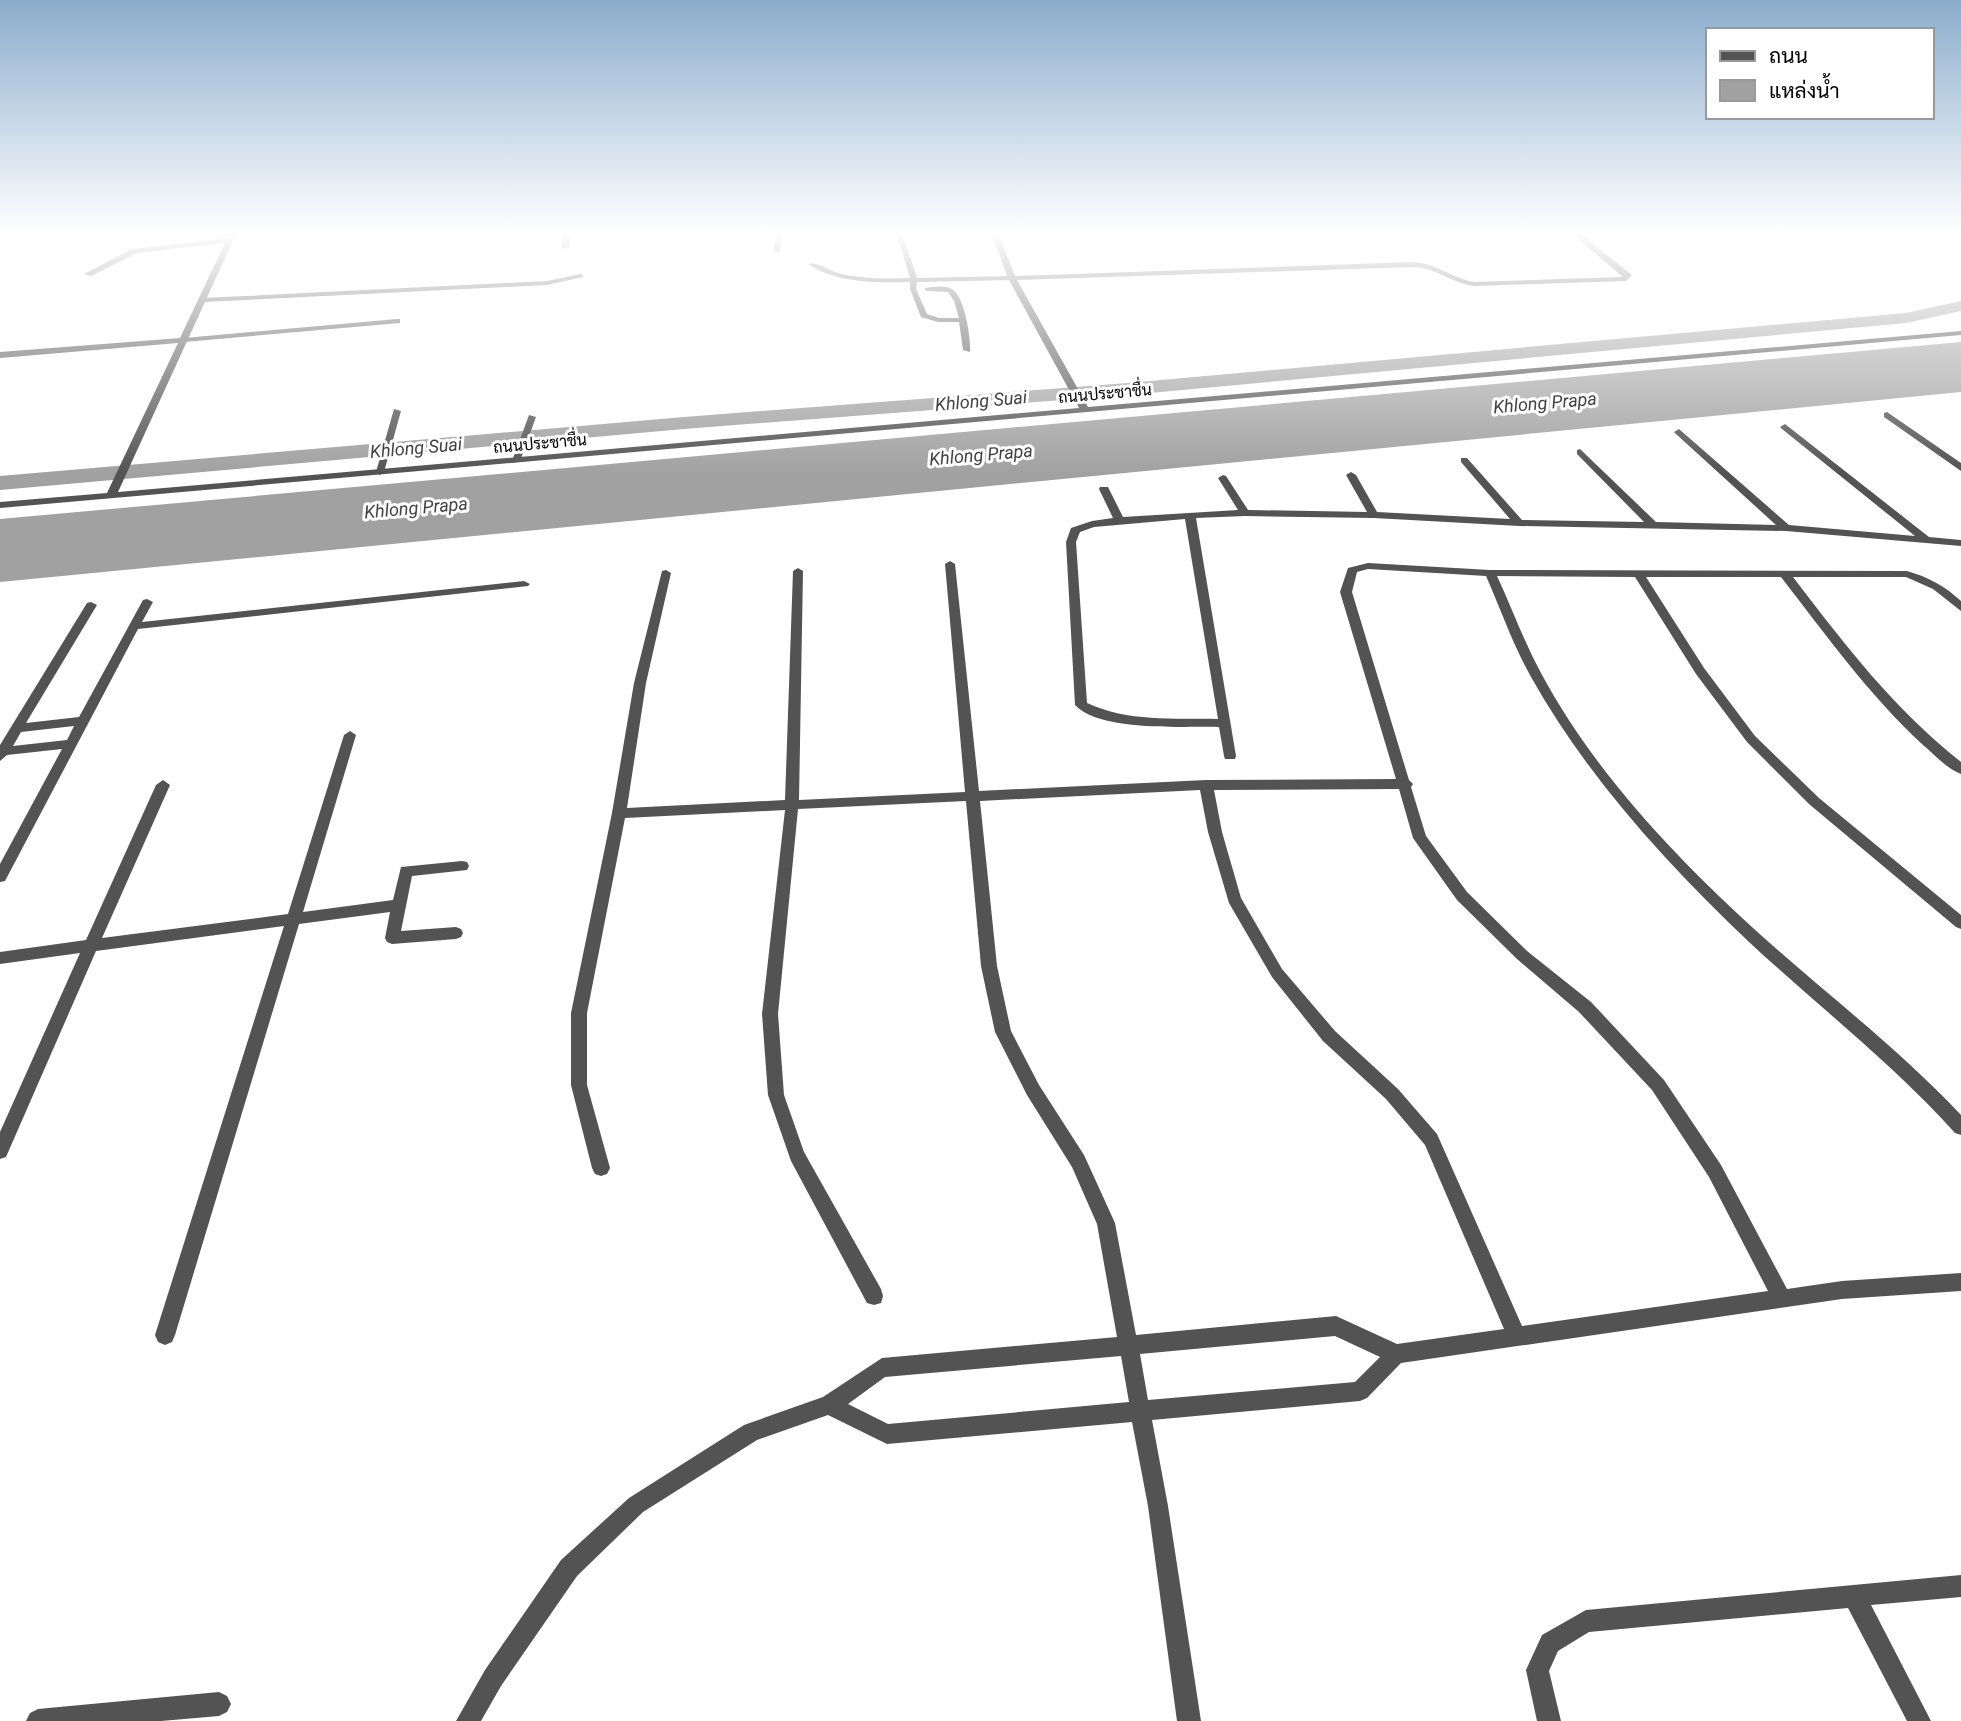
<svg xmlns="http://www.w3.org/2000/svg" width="1961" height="1721" font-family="Roboto,Sarabun,sans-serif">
<rect width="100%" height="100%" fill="#fff"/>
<path fill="#a1a1a1" d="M1961,342V392L0,582V519Z"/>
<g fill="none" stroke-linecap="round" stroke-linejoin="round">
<path fill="#a1a1a1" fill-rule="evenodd" d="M1961,301V311L1906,323L1128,395L684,429L0,490V476L684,417L1128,383L1906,313Z"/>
<path fill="#535353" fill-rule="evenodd" d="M776,232H782L780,251L777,253L774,251Z
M896,232H902L917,278L1012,276L1015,278L1012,280L917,282L916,289L927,314L939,318H959L954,301L948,292L927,291L925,290V288C933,287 944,285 952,289C965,297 971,339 970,352L963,350L959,322H938L921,317L910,289V282C877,283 836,283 808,264C817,261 828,270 838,273C860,279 887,279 910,278Z
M581,274L583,275V277L547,285L203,302L200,300L203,298L547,281Z
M397,319H400V323L184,342L180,340L184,338Z
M394,409L401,411L384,472L380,475L376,472Z
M529,415L536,417L520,461L513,463L512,461Z"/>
<path fill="#535353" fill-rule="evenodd" d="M230,232H237L118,492L1079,408L1008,278L991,232H998L1015,276L1412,262C1437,263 1451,278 1474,282L1623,277L1570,232H1578L1632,275L1626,281L1474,286C1451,283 1435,267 1412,267L1017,280L1088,407L1961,331V335L0,508V502L107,493L178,343L0,358V352L180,338L225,243L137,253L91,276L84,274L132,249L228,238Z
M563,232H571L569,247L565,249L561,247Z
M1887,412L1961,463V471L1884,417V413Z
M1785,424L1929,537L1961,540V546L1786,531L1519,526L1374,518L1245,516L1196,518L1236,756L1235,759H1225L1224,756L1219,727C1183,726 1100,732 1075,705L1066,542L1071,528L1092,521L1113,518L1099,489L1100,487H1108L1123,517L1238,510L1218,478L1223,475L1226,476L1248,510L1367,512L1346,475L1351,472L1356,475L1377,512L1510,519L1461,462V458H1467L1522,520L1644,522L1577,454V450L1580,449L1656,522L1776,525L1676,434L1674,432L1679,429L1789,525L1915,536L1782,429L1780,427ZM1185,519L1218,719C1173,718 1128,722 1087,703L1076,542L1080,532L1094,527Z
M950,561L955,564L979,791L1206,780L1396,779L1340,592L1348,568L1368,563L1490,570L1907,571C1928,577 1945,586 1961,601V611L1933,589L1906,577H1793C1844,644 1895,710 1961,762V774C1947,769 1934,754 1923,745C1869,695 1826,635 1781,577H1646L1704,668L1755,736L1819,798L1961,915V929L1956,927L1809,804L1747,742L1696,674L1635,577L1497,576C1512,608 1524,642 1541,673C1595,774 1679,861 1763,937C1829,996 1900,1050 1961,1115V1135L1955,1133C1892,1063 1818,1006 1749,942C1666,863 1588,778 1531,677C1513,645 1501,610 1486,576L1368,569L1357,572L1352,592L1409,780L1413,784L1411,787L1426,836L1467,892L1527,951L1591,1002L1664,1080L1721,1165L1787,1289L1842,1281L1961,1273V1291L1842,1299L1401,1363L1367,1398L1360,1401L1152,1420L1168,1506L1201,1721H1177L1148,1506L1132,1422L887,1444L828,1415L757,1440L643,1512L577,1576L501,1686L481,1721H456L485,1670L561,1560L629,1498L744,1425L823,1397L882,1358L1117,1337L1097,1224L1072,1167L1027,1095L995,1032L981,966L966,801L798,809L778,1014L784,1095L804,1152L881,1289L883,1296L881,1303L874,1305L867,1303L791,1161L768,1095L762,1014L785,810L625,818L587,1013V1085L610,1168L607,1174L601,1176L595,1174L592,1168L571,1085V1013L612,813L634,683L662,571L666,570L671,573L646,683L627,808L785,800L793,571L798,568L803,571L799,800L965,792L945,564ZM1399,789L1413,838L1457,900L1517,959L1579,1012L1652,1090L1709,1177L1768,1291L1522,1326L1437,1134L1398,1089L1335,1031L1282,969L1241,898L1222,832L1214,790ZM1200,790L1208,832L1229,903L1272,977L1323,1041L1386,1099L1425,1145L1504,1329L1397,1344L1336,1316L1136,1335L1115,1223L1084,1155L1039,1085L1011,1031L997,966L980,801ZM1335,1336L1380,1357L1355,1382L1148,1400L1140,1354ZM1121,1356L1129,1402L888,1424L848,1404L885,1377Z
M524,581L530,584L528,586L138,629L5,881L0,882V864L62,749L7,755L0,761V745L87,603L91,602L97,605L26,723L79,717L143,600L147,599L153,602L142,622ZM74,726L67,740L13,746L21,732Z
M350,731L356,735L303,912L393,900L401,867L462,861L467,862L469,866L467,870L412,876L401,931L456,927L461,929L463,933L461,937L456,939L392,944L387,942L385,938L390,912L299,924L175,1335L172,1342L165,1345L158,1342L155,1335L284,926L96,951L6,1157L0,1159V1132L80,953L0,964V952L86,940L156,785L163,780L170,785L102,938L288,914L344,735Z
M1961,1575V1597L1871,1605L1931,1721H1907L1848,1608L1589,1632L1558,1651L1549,1671L1561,1721H1537L1526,1670L1542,1635L1586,1610Z
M219,1692L227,1696L231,1704L227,1712L219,1716L161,1721H26L30,1713L38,1709Z"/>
</g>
<linearGradient id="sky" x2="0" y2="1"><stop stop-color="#8baccc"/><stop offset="0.49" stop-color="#fff"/><stop offset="1" stop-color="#fff" stop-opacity="0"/></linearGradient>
<rect width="1961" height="473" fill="url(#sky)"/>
<g text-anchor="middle" stroke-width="6" stroke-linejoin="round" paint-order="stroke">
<g font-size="16" fill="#000" stroke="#fff">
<text transform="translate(1105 393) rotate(-5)" y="6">ถนนประชาชื่น</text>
<text transform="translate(540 443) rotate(-5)" y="6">ถนนประชาชื่น</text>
</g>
<g font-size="18" font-style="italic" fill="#424242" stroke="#fff">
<text transform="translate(981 401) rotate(-5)" y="6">Khlong Suai</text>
<text transform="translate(1545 403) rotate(-5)" y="6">Khlong Prapa</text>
<text transform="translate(416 448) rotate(-5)" y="6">Khlong Suai</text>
<text transform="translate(981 455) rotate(-5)" y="6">Khlong Prapa</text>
<text transform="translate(416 508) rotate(-5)" y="6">Khlong Prapa</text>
</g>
</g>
<rect x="1706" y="28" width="228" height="91" fill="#ffffff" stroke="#999999" stroke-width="2"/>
<rect x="1720" y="51" width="35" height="10" fill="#535353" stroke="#999999" stroke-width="2"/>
<text x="1769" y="63" font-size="21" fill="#000000">ถนน</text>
<rect x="1720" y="80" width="35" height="21" fill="#a1a1a1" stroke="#999999" stroke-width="2"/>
<text x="1769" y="98" font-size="21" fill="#000000">แหล่งน้ำ</text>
</svg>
